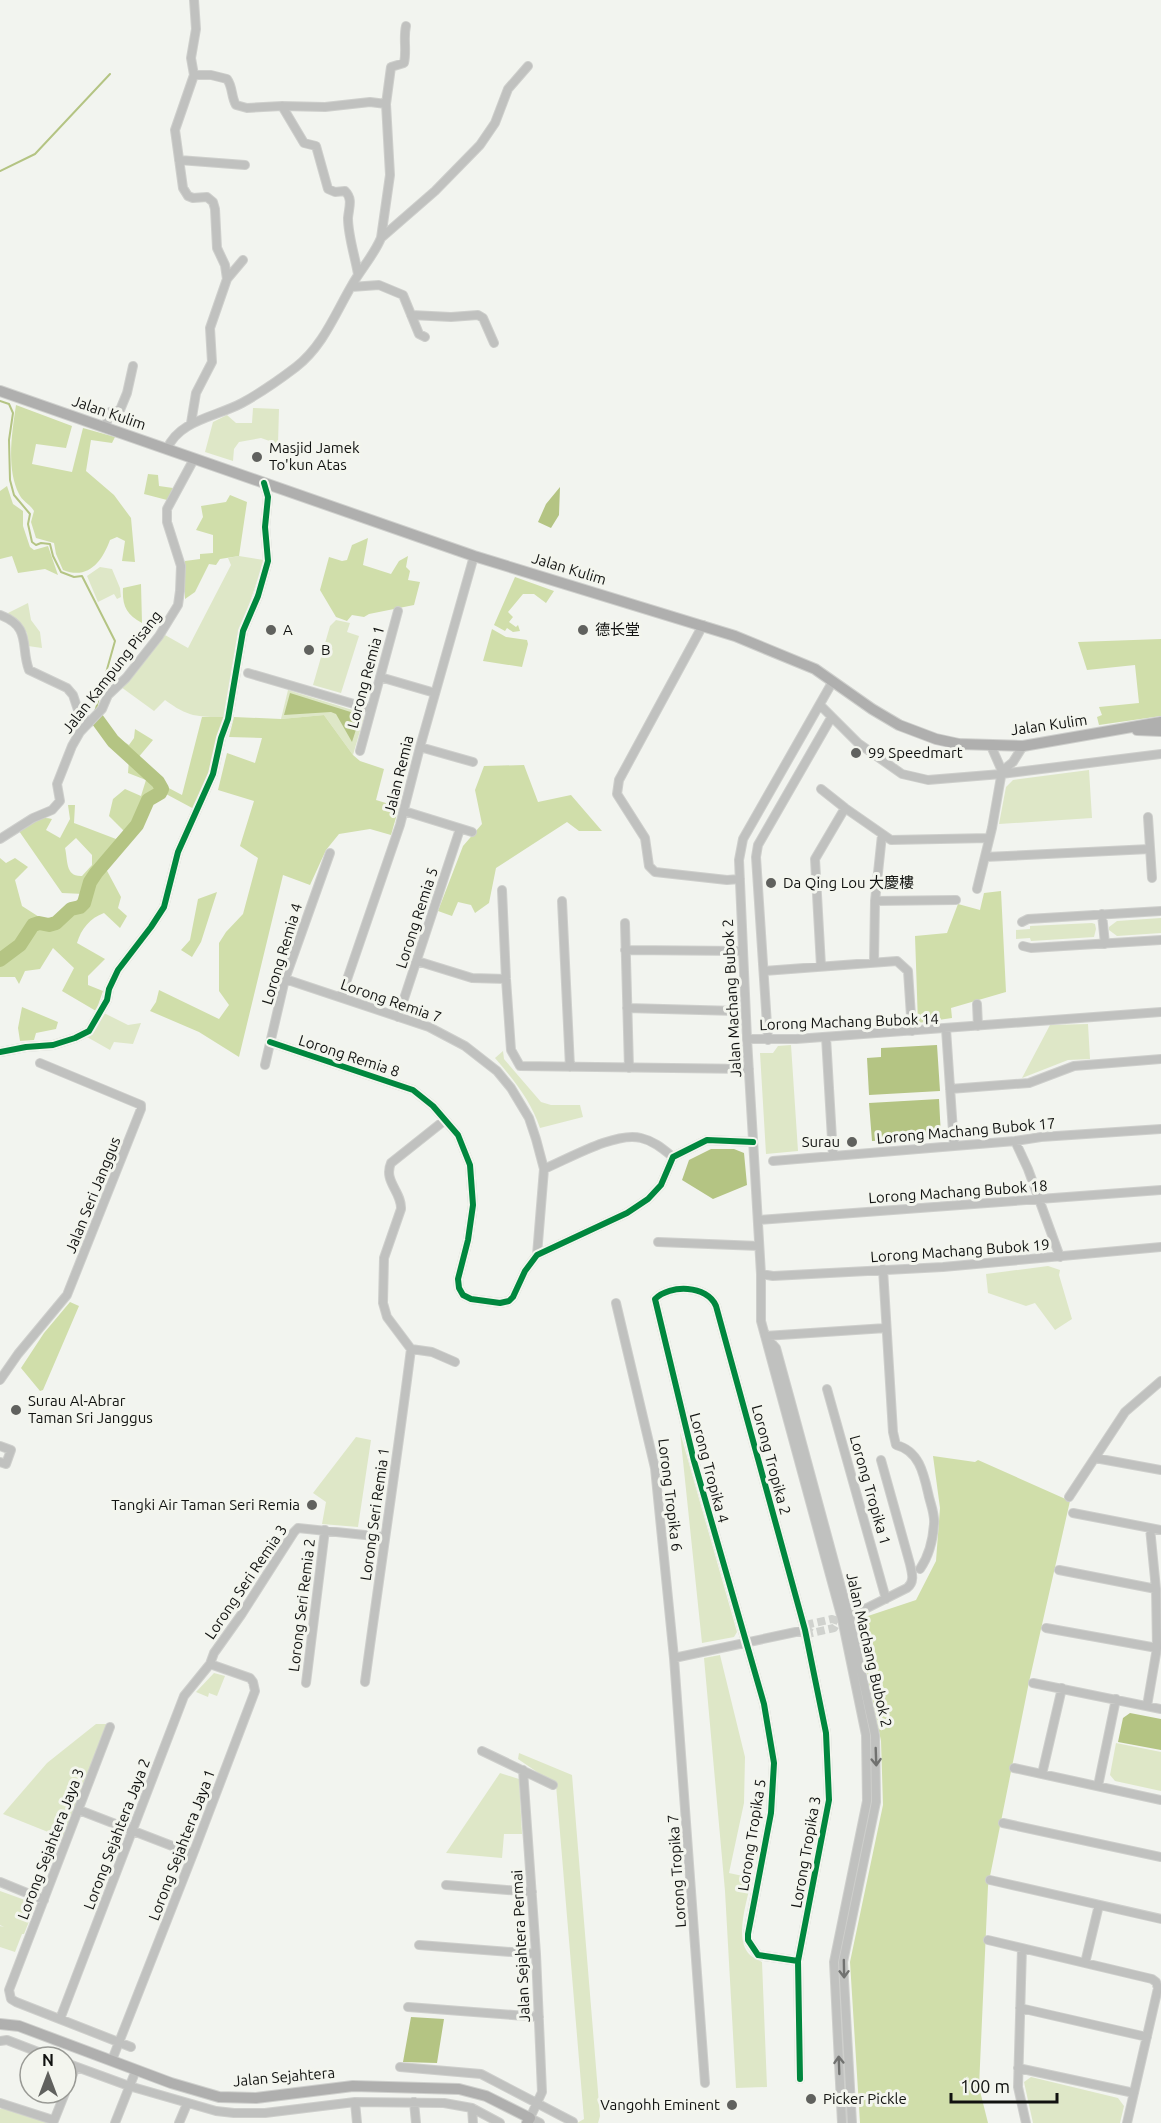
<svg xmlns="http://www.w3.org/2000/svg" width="1161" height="2123" font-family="Ubuntu,'Noto Sans SC',sans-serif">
<rect width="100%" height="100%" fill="#f2f4ef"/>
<path fill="#dee7c7" d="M253,408L279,409L278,444L261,438L239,442L234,449L233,461L205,452L213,422L227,415L236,423H252Z
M239,556L264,560L241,629L225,717C197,717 188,717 165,700L154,711L121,687L165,635L188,648L231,565L228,558Z
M100,567L112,569L120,588L121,597L117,599L114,594L98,602L87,576Z
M28,603L31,620L40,632L42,648L28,646L27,633L8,613Z
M336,620L350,623L347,632L359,636L341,693L313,685L330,626Z
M288,690L362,713L364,717L353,755L324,715L281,719Z
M1089,770L1092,818L999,824L1006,787L1013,780Z
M1161,918V933L1117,936L1109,930V927L1117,921Z
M1092,923L1095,924L1096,929L1094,937L1031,941L1030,938L1016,939V930L1030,929V926Z
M104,1013L128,1025L141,1023L133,1044L114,1042L110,1050L87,1037Z
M1088,1024L1090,1059L1068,1060L1022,1078L1050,1025Z
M791,1045L798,1151L766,1154L760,1053H773L778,1046Z
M503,1051L504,1059L541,1102L551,1105H580L583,1117L540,1128C531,1101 514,1080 495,1058Z
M1048,1266L1060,1270L1059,1275L1072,1319L1055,1330L1035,1303L1026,1306L988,1293L986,1274Z
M680,1432L737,1632L734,1637L702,1643Z
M356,1437L371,1440L358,1527L322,1524L326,1502L313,1493Z
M720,1655L745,1757L744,1803L729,1873L752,1878C748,1898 733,1939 750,1955C753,1958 759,1960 762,1962L767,2087L736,2088L725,1891L704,1658Z
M214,1673L225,1676L217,1696L209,1693L208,1697L196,1692Z
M96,1724H107L63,1838L3,1814L47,1763Z
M1116,1743L1161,1752V1791L1115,1781L1110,1775Z
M519,1753L572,1775L600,2116L598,2123H577L584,2119L556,1785L518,1759Z
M500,1773L519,1779L522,1834H504L502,1858L446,1853Z
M0,1891L36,1904L24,1934H22L15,1952L0,1947V1926L4,1927L0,1925Z
M1031,2077L1118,2098L1124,2106L1120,2123H1033L1024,2082Z
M3,2108L48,2122V2123H0V2109Z"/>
<path fill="#d0deaa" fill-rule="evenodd" d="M16,405L72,426L66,448L36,444L32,464L72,472L83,428L115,437L112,443L91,440L86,471L114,495L131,518L135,562L122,561L125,541L117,537L110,540C102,562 88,580 63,570L56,554L54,543L36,538L31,522L34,511C30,504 22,501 19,494C6,468 12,433 16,405Z
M148,474L158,475L159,486L173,488L167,500L144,494Z
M7,486L13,504L23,511V526L30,547L34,550L48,546L58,575L45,569L18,573L12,556L0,559V491Z
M230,495L247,502L239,556L220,559L216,565L209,564L195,592L185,599V561L200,559V554L213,553V535L196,530L203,517L201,506L226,502Z
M368,538L363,565L391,574L399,561L408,556L406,567L410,571L408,580L420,582L414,605L369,614L364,617L352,615L347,621L336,617L320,590L329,557L342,561L347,560L352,545Z
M515,577L554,591L546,603L534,594H523L508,612L513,617L509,622L516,627L518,625L520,631L513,632L507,628L505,631L494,625Z
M141,584L142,623C126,615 122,605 123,588Z
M492,629L506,637L527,640L528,644L522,667L483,661Z
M1161,639V716L1099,725L1097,717L1102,715L1099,707L1139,703L1135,665L1087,670L1078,642Z
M324,715L353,755L360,761L384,769L376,800L399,807L391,835L370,829L339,834L326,850L310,885L283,875L239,1057L199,1032L150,1011L156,1002L159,990L219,1019L229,1005L219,991V943L226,932L243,914L258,858L240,846L254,801L218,790L227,753L255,763L262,738L229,737L234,717L281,719Z
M202,717H225L217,736L209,773L194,809L166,794L152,803L136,835L105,867L121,897L118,908L127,916L120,928L104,913C90,918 81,929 77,943L105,959L88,976V985L103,991L96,1011L62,991L74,968L53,948L40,969L25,971L19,984L15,977H0V858L6,863L15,858L28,867L15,880L22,906L47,922L54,921L70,907L78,905L82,901L84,894L62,893L19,831C30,824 38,815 52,819L46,830L60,838L70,819L68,805H75L74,823L116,839L124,831L109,816L113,799L125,789L141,796L146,780L128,773L129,759C114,752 105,747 106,730L129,745L134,738L135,729L153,740L137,759L163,785L182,795ZM76,838L92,855V865L82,876C65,877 68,860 65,848Z
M524,765L538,802L571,795L602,831H579L567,822L496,868L489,903L475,913L471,905L458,902L452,916L438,911L463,846L482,824L475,790L484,766Z
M1001,891L1006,992L951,1008L952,1018L918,1023L915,936L947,933L958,904L980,910L984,893Z
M217,892L201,942L192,957L181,950L190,940L198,899Z
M22,1007L58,1022L56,1029L36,1033L34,1040L20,1041L18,1028Z
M70,1302L79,1306L43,1390L40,1391L21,1368L44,1333Z
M933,1456L975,1462L978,1460L1070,1501L1029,1682L988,1886L979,2087L988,2123H860L850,1962L883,1805L881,1741L856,1620L916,1600L936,1561L940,1508Z"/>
<path fill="#b4c483" d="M560,487L559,515L551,528L538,522L546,504Z
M290,693L357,714L360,717L352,742L336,714L331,712L284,715Z
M937,1045L940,1091L869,1095L867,1058L881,1057V1048Z
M939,1099L941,1137L872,1141L869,1103Z
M711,1149H734L744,1153L747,1185L713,1199L682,1180L689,1160Z
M1130,1713L1161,1719V1750L1118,1742L1123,1718Z
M411,2017L444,2019L437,2063L403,2062Z"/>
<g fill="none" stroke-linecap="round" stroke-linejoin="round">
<path stroke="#b4c483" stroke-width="2" d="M0,171L35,154L110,74
M0,401L9,404L13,413L9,440L10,480L14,495L30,514L28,524L32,542L36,545L41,543L50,544L53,556L61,572L74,577L82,576L115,641L95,712"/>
<path stroke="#b4c483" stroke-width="14" d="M0,960L20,945L33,925L39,923L49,925L56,923L71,909L80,907L84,903L90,882L96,873L137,825L148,800L160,793L162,789L158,782L113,741L97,719"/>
<path stroke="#d0d2ce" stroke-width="8" stroke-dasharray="8 4" stroke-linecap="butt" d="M832,1619L838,1621L834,1628L812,1633L805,1630L810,1624Z"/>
<defs>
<path id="minor" d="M194,0L196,29L191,58L194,75L175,130L183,188L188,196L193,198L207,197L213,202L215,209L217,248L225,265L227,279
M386,104L391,67L404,63C407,50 403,39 406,26
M282,106L304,143L316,146L328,189L335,192L345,191C353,199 349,207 348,218C348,236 355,256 358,274
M179,160L245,165
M381,238L435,191L480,145L495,123L508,89L528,66
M351,287L379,285L403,295L419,334L425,337
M411,315L451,317L478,315L483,318L494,343
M191,423L196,393L212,362L210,328L227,279L243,260
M105,428L110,412L120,410L127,393L133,366
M167,449C179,420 216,417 242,403C260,393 279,380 296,367C323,346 335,314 352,285C361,269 374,255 381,238L390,175L386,104L370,102L325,107L282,106L247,108L236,105C231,97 233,87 227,79L211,75H194
M0,615C32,627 20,646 29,670L67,688L73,695L79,713L89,723
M703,625L619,780L617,794L645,838L649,866L655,872L727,880L740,879
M248,673L371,709
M380,677L435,693
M833,681L743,839L739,860L747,1039L761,1274V1321L842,1619L866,1735L867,1801L834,1962L842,2123
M821,706L858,743L902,774L928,780L1001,774L1161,754
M420,747L473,762
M360,751L398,611
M1002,771L1013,762L1023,746
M821,789L845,808L891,840L989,838
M404,811L472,832
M1148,817L1152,878
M0,839L33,818L52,810L60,801L57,784L72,746L80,732L102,709L108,695L126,678L159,636L178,605L180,591L181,566L167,522V509L194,459
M985,857L1150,849
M977,889L992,828L1002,771L991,746
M502,890L506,979L511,1050L520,1066L749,1069
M562,901L570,1067
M875,901L956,900
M1102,914L1105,944
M1022,922L1028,919L1161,911
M625,923L629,1068
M1023,946L1031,948L1161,940
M625,950L742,951
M417,961L472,978L506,979
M874,962L875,901L882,835
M821,966L815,859L845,808
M764,971L897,961L908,971L912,1031
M285,979L429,1027L465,1046L497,1071L511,1088L529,1118L536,1139L544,1169L537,1255
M341,997L400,825L420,747L474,556
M977,1004L978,1026
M627,1008L736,1011
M398,1017L460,829
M946,1029L954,1146
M826,1037L833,1156
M747,1039H796L1161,1012
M768,1040L756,857L758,845L831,718
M270,1042L413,1090L433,1106L458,1135L470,1165L473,1205L468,1240L458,1279L459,1288L463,1295L471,1299L500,1303L509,1301L513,1297L525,1271L537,1255L627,1213L648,1199L661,1185L673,1157L707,1140L753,1142
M0,1052L26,1047L53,1045L75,1038L89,1031L107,1000L109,989L118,970L151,927L164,907L178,852L213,774L221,738L228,719L243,631L258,596L268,561L265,527L268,497L264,483
M265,1065L285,979L330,853
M950,1089L1029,1083L1074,1066L1161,1059
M445,1120L391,1163C383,1181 402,1192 401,1209L384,1258L383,1303L387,1317L411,1349L432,1352L455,1362
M1015,1141L1028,1169L1060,1257
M773,1161L1015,1141L1041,1137L1161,1129
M544,1169C568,1159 616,1131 641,1138C654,1141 663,1149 673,1157
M758,1220L1161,1190
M658,1242L759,1246
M883,1269L893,1432L896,1445C920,1451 924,1475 929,1497C931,1505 935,1515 934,1524C933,1539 929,1556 920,1569
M761,1274L773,1276L943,1267L1161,1247
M616,1303L655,1468L674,1658L705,2083
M765,1336L886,1328
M766,1337L776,1348L790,1399L849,1617L875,1735L876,1802L843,1962L852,2123
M0,1380L18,1354L67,1295L141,1109V1105L40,1063
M827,1389L886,1599
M0,1446L11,1450L6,1464L0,1462
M1095,1458L1161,1470
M1069,1497L1125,1412L1161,1381
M1073,1513L1161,1530
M1059,1570L1156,1589
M847,1618L907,1588C915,1582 912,1573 910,1564L881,1460
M1046,1628L1157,1648
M674,1658L805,1630
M365,1682C380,1571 397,1460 411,1349
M306,1683L325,1530
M1033,1683L1161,1709
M1147,1706L1157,1648L1156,1589L1150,1528
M110,1727L9,1990L11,1999L16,2002L131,2047
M482,1751L553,1785
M1014,1768L1161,1800
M523,1770L536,1954L542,2092L530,2118L540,2123
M1042,1774L1062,1688
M1098,1786L1116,1699
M79,1810L193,1854
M1003,1823L1161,1857
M990,1880L1161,1919
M0,1882L44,1900
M446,1885L532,1892
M988,1940L1152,1979L1156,1982L1158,1988L1127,2123
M419,1945L536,1954
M1022,1948L1018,2087L1026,2123
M798,1961L758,1955L748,1940V1934L771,1813L774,1763L764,1704L694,1461L655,1299C670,1284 707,1285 716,1306L805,1630L826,1733L829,1800L798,1961L800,2079
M1085,1963L1099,1905
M408,2007L539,2017
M1020,2008L1147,2037
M60,2019L184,1696L210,1664L214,1653L241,1615L294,1532L298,1528L384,1537
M0,2041L7,2040L51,2057
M112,2060L193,1854L255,1691L253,1682L250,1678L210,1664
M66,2063L129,2086L216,2111L234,2113H265L355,2102L444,2103L472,2108L500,2123
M400,2067L481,2074L573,2122
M1018,2068L1134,2093
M66,2090L76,2067
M355,2102L357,2123
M414,2102L416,2123
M0,2103L53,2120
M472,2108L473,2123
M53,2123L65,2093
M115,2123L136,2070
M179,2123L187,2104"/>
<path id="major" d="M0,391L474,556L735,636L815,669L872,709L899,725L936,739L959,744L1023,746L1161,722
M1137,730L1161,731
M0,2024L19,2026L171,2083L219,2097L256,2098L353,2086L459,2089L486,2096L530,2118L527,2123"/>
</defs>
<use href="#minor" stroke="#cecfcc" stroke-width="10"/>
<use href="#major" stroke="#cecfcc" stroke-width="12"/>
<use href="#minor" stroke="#c0c1bf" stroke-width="8"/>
<use href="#major" stroke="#afafae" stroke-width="10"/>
<defs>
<path id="cycleway" d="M270,1042L413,1090L433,1106L458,1135L470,1165L473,1205L468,1240L458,1279L459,1288L463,1295L471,1299L500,1303L509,1301L513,1297L525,1271L537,1255L627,1213L648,1199L661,1185L673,1157L707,1140L753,1142
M0,1052L26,1047L53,1045L75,1038L89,1031L107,1000L109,989L118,970L151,927L164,907L178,852L213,774L221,738L228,719L243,631L258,596L268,561L265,527L268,497L264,483
M798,1961L758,1955L748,1940V1934L771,1813L774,1763L764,1704L694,1461L655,1299C670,1284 707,1285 716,1306L805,1630L826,1733L829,1800L798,1961L800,2079"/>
</defs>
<use href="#cycleway" stroke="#f3f5ee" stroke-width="10"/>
<use href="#cycleway" stroke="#00873e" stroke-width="6"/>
</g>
<defs><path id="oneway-shaft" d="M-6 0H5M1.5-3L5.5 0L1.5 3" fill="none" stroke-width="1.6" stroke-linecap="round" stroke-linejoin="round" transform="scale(1.5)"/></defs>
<g stroke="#717270">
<use href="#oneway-shaft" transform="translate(876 1757) rotate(88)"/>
<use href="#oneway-shaft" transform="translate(844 1969) rotate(89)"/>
<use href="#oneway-shaft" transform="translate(839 2065) rotate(-92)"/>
</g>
<g fill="#60615e" stroke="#f3f5ee" stroke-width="2">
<circle cx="257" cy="457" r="6"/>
<circle cx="271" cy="630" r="6"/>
<circle cx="583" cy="630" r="6"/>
<circle cx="309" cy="650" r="6"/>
<circle cx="856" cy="753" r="6"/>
<circle cx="771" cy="883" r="6"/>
<circle cx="852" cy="1142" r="6"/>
<circle cx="16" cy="1410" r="6"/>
<circle cx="312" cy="1505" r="6"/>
<circle cx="811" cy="2099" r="6"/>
<circle cx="732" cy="2105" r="6"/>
</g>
<g text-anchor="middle" stroke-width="6" stroke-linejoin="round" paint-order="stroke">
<g font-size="15" fill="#111210" stroke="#f3f5ee">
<text transform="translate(109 413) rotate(19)" y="5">Jalan Kulim</text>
<text transform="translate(569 569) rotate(17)" y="5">Jalan Kulim</text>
<text transform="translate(112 672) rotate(-52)" y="5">Jalan Kampung Pisang</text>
<text transform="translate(366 677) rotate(-75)" y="5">Lorong Remia 1</text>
<text transform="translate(1049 725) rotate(-8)" y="5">Jalan Kulim</text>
<text transform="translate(399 775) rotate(-76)" y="5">Jalan Remia</text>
<text transform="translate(417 918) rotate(-72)" y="5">Lorong Remia 5</text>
<text transform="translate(282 954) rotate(-73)" y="5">Lorong Remia 4</text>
<text transform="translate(732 998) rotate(-93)" y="5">Jalan Machang Bubok 2</text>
<text transform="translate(391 1001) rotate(19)" y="5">Lorong Remia 7</text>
<text transform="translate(849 1022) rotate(-2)" y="5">Lorong Machang Bubok 14</text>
<text transform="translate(349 1056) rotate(18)" y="5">Lorong Remia 8</text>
<text transform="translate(966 1131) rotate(-5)" y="5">Lorong Machang Bubok 17</text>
<text transform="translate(958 1192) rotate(-4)" y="5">Lorong Machang Bubok 18</text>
<text transform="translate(93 1195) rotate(-68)" y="5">Jalan Seri Janggus</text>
<text transform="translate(960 1251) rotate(-4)" y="5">Lorong Machang Bubok 19</text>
<text transform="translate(771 1460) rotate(75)" y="5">Lorong Tropika 2</text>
<text transform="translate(709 1468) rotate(75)" y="5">Lorong Tropika 4</text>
<text transform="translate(870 1490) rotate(74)" y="5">Lorong Tropika 1</text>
<text transform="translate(670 1495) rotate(83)" y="5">Lorong Tropika 6</text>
<text transform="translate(375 1514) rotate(-82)" y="5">Lorong Seri Remia 1</text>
<text transform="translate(246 1582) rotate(-56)" y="5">Lorong Seri Remia 3</text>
<text transform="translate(302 1605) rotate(-83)" y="5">Lorong Seri Remia 2</text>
<text transform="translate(869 1650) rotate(77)" y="5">Jalan Machang Bubok 2</text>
<text transform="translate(117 1834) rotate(-69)" y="5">Lorong Sejahtera Jaya 2</text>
<text transform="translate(752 1835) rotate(-81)" y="5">Lorong Tropika 5</text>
<text transform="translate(51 1844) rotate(-69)" y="5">Lorong Sejahtera Jaya 3</text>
<text transform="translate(182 1845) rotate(-69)" y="5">Lorong Sejahtera Jaya 1</text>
<text transform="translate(806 1852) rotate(-80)" y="5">Lorong Tropika 3</text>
<text transform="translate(677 1871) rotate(-94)" y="5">Lorong Tropika 7</text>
<text transform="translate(521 1946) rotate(-93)" y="5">Jalan Sejahtera Permai</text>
<text transform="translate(284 2077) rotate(-5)" y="5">Jalan Sejahtera</text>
</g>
<g font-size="15" fill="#111210" stroke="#f3f5ee" text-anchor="start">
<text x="269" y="453">Masjid Jamek<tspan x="269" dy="17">To'kun Atas</tspan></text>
<text x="283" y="635">A</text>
<text x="595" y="635">德长堂</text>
<text x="321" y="655">B</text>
<text x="868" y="758">99 Speedmart</text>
<text x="783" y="888">Da Qing Lou 大慶樓</text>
<text x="840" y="1147" text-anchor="end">Surau</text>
<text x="28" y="1406">Surau Al-Abrar<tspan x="28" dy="17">Taman Sri Janggus</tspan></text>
<text x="300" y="1510" text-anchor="end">Tangki Air Taman Seri Remia</text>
<text x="823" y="2104">Picker Pickle</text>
<text x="720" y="2110" text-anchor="end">Vangohh Eminent</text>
</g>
</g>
<g transform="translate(48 2075)"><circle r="28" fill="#f3f5ee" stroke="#999a95" stroke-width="1.5"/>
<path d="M0-4.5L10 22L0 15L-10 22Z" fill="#60615e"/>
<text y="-9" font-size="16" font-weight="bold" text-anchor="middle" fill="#111210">N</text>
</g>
<path d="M951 2093v9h106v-9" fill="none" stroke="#111210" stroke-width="3"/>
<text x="960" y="2093" font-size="18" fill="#111210" stroke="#f3f5ee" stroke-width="4.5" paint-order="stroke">100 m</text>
</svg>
